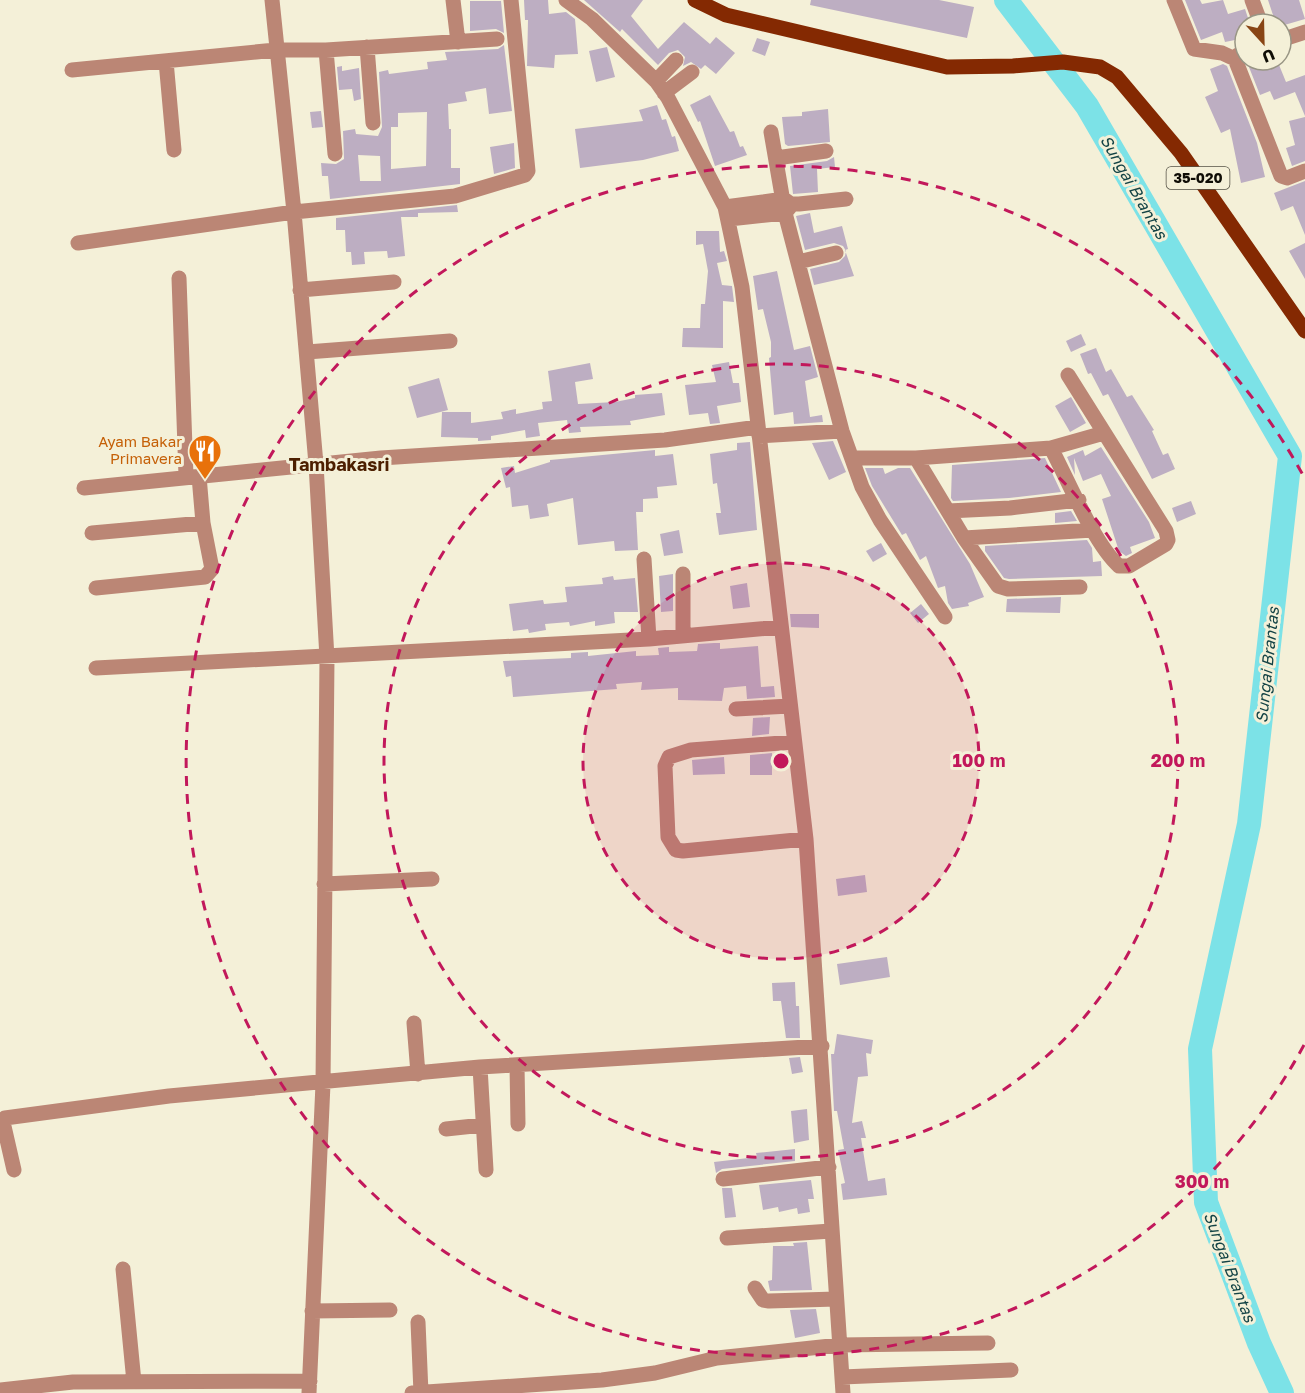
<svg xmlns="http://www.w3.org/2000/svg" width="1305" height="1393" font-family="'Golos Text',sans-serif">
<rect width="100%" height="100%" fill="#f4f0d8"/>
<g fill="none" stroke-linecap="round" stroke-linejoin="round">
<path stroke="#7ce2e7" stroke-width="24" d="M1006,0L1087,106L1290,456L1249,824L1200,1049L1206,1202L1259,1343L1282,1393"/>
</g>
<path fill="#bdaec2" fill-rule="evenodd" d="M524,0H548L549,14L566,12L575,19L578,54L555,55L554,68L527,66L528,20H525Z
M584,0H643L631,16L658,49L684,22L710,44L716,37L735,53L716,74L705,65L701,69L691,62L683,66L685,57L678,50L669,53L658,65L622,29L620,32Z
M811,0H939L974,7L967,38L810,5Z
M1185,0H1200L1202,4L1223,0L1228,14L1245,9L1250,24H1245V38L1225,42L1222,32L1201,40Z
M1268,0H1299L1305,19L1281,26L1276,24Z
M470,1H501L504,33L496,29L470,31Z
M757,38L770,42L765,56L752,51Z
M504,45L512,111L489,114L486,88L465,92L467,101L448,104L449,129H451V168H460V184L330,199L328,176H322L321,163L336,164L344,159L343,131L355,129L356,134L378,136L382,127L379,72L388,70L389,74L428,69L427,62L447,60L445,52L498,49ZM427,112L426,166L391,169V127H398V113ZM358,155L380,156L381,181H360Z
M607,47L615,77L596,82L589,51Z
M1250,60H1277L1286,82L1305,75V116L1295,92L1274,100L1270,91L1260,95L1247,62Z
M1223,64L1227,66L1257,143L1265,177L1241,183L1230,129L1221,133L1205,97L1218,91L1210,69Z
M342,66V71L359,68L361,99L354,101L352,89L339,90L337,67Z
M710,95L730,132L734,131L740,147L743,146L747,155L715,166L700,121L698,122L690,105Z
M657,105L662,120L666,119L672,137L675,136L679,151L643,160L580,168L575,129L643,121L639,110Z
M828,109L830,142L788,146L785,144L782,117L802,116V112Z
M321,111L323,127L312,128L310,112Z
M1305,117V161L1292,166L1286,148L1295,145L1289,121Z
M514,143L515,168L494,174L490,147Z
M834,157L835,167L817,169L818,192L793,194L790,166L827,161Z
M1305,181V235L1293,206L1281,211L1274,193Z
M457,205L458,212L418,213V217H401L405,256L388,258L387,251L364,252L365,264L352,265L351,252H346L345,230H336V218Z
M810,213L814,233L842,226L848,249L845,250L854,276L814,285L810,269L839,262L845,256L846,251L843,246L834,243L805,250L796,216Z
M696,231H719L720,252L724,251L727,261L717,263L722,285L732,286L734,302L723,301V348L682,347L683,328H700L701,304H705L708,271L703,244L696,245Z
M1305,243V279L1289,251Z
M777,271L794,350L810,346L818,377L805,381L810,417L822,415L823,422L794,424L793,412L774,415L769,358L771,357V342L763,309L758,310L753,276Z
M1081,334L1086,345L1071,352L1066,341Z
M1096,348L1106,372L1111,369L1127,397L1132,395L1154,430L1152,431L1163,455L1168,453L1175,469L1152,479L1108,394L1103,396L1091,373L1088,374L1080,354Z
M729,362L733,383H739L741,402L717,406L720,423L710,424L708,413L689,415L685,385L716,382L712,365Z
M590,363L593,379L575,382L578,404L615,402L635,398V395L662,393L665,415L630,421L631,425L580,427L581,432L569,433L567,420L538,423L540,436L526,438L525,430L491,436V440L478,441V438L441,437L442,412H471V423L503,419L501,412L516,409V414L543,409L542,402L552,401L548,371Z
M439,378L448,410L417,418L408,387Z
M1071,397L1086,423L1070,432L1055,406Z
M833,441L846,472L829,480L812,443Z
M750,442L757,530L719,535L716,513H721L717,483L713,484L710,454L737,450V443Z
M1101,447L1149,522L1155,538L1130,547L1132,553L1126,556L1119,551L1102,499L1111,496L1101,474L1083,481L1074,458L1075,475L1067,457L1083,450L1085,456Z
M655,450V456L673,454L677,485L657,487L658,498L643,499V512H636L638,550L615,551L614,541L578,545L573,498L547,504L549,516L530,519L528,505L512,507L510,487L506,488L501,468L514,466L515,473L550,462V460Z
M1045,458L1061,492L1009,498L953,501L951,498L952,465Z
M865,468H883L885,474L898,468H910L970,564L984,597L968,603L969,606L952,609L948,603L945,586L938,588L926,556L920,560L906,533L902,535L872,486Z
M1191,501L1196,514L1177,522L1172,508Z
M1071,511L1077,521L1055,523V513Z
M679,530L683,553L664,556L660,534Z
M1087,540L1092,548L1093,562L1101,561L1102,576L1009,579L1004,578L985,551V546Z
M881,543L887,554L873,562L866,551Z
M673,574V611L661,612L659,576Z
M613,576L614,580L635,578L638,612H614L615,623L595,626V621L570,626L569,622L545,624L546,630L529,633L528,629L513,631L509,604L543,600L544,604L567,602L565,587L603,584L602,578Z
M747,583L750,607L733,609L730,586Z
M1061,597L1060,613L1006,612L1007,599Z
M921,604L929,614L918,623L910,613Z
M790,614H819V628L791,627Z
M714,643H720V649L758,646L761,687L774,686L775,697L747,699L746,686L724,688L722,701L678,700V688L641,690L642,682L616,684L617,689L513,697L511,676L506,677L503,661L571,658V653L588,652V656L636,651V656L659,655L658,648L669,647V652L697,651L698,644Z
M770,717L769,734L752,736L753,718Z
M772,753V775H750V755Z
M724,757L725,774L693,775L692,760Z
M865,875L867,892L838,896L836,879Z
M887,957L890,977L840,985L837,964Z
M795,982L796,1006H799L800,1038H786L781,1001H773L772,983Z
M837,1034L873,1040L871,1054L866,1053L868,1076L858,1077L852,1123L862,1121L866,1138H861L868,1181L885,1178L887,1195L843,1200L841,1184L845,1183L838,1150L844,1149L837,1111H834L831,1054H834Z
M800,1057L803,1072L792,1074L789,1058Z
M807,1109L809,1140L794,1143L791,1111Z
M795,1149V1161L722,1169L716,1173L714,1162L757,1157L756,1153Z
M811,1180L814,1199H808L810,1212L798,1214L797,1208L779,1212L778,1207L763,1210L759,1185Z
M722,1188H732L736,1217L725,1218Z
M807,1242L812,1290L770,1291L768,1281L772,1280L773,1246H794L793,1243Z
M816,1309L820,1333L795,1338L790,1310Z"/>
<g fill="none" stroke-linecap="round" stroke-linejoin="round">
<path stroke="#bb8675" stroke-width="15" d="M272,0L294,212L316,464L327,658L323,1084L309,1393
M453,0L458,42
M566,0L592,19L656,81L668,98L725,207L742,287L806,839L843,1393
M1174,0L1194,49L1222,53L1235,59
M1252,0L1261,24
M1281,40L1305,32
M367,47L373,123
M326,50L335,154
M1245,52L1238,55L1235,59L1281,176L1287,178L1305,171
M166,61L174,150
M72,70L276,50H326L497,39
M656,81L676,60
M664,93L692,72
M771,132L785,213L842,431L862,487L880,520L945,617
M776,158L826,151
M725,207L784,199L791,204H799L846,199
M729,219L785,213L790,207
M78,243L294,212L455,196L525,175L528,171L511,0
M798,262L836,253
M179,278L186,476
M300,290L394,282
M307,352L450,341
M759,436L842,431
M1051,448C1068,480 1094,544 1119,566H1129L1166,544L1168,540L1166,531L1068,375
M852,458H916L1051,448L1104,433
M916,458L964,538L998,586L1008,589L1080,587
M84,488L381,458L665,440L758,427
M948,511L1010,508L1079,500
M92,533L203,523
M964,538L1093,530
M644,559L649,639
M683,574V636
M96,588L205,577L212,569L203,523L199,476
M96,668L649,639L780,627
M736,709L790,706
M794,742L691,750L669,757L665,766L668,837L676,850L683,851L806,839
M324,884L432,879
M414,1023L418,1074
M517,1065L518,1124
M480,1067L486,1170
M446,1129L483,1125
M14,1170L3,1122L5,1118L169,1096L480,1067L822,1046
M723,1179L829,1167
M727,1238L831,1231
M123,1269L134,1382
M755,1288L763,1300L769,1301L836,1299
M312,1311L390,1310
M418,1322L421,1393
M842,1377L1011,1370
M0,1390L73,1382L310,1381
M412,1393L602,1380L655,1373L717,1358L840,1345L988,1343"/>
<path stroke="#842902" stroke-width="15" d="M695,0L726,15L947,67L1013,66L1063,62L1100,67L1117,77L1181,153L1305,331"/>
</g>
<circle cx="781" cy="761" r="198" fill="#c2185b" fill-opacity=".12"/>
<g fill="none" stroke="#c2185b" stroke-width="3" stroke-dasharray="10 8">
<circle cx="781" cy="761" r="198"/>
<circle cx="781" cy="761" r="397"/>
<path d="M1304 1045A595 595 0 1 1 1304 477"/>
</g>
<defs>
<symbol id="restaurant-pin" viewBox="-11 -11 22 30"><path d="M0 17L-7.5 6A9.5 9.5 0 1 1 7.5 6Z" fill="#e8710a" stroke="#f4f0d8"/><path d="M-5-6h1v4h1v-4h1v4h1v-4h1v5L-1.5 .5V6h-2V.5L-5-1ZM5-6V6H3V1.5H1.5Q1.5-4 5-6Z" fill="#fff"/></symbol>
</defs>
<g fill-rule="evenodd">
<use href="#restaurant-pin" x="186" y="432" width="38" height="52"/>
</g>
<g text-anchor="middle" stroke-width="6" stroke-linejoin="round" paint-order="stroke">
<rect fill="#f4f0d8" stroke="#545145" stroke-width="1.5" x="1166.5" y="167" width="63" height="22" rx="4.5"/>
<g font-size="14" font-weight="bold" fill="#0f0d06">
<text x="1198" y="183">35-020</text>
</g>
<g font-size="15" fill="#c56008" stroke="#f4f0d8" text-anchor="end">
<text x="182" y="447">Ayam Bakar<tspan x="182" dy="17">Primavera</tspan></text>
</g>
<g font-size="16" font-style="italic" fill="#134345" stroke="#f4f0d8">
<text transform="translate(1134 187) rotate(60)" y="6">Sungai Brantas</text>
<text transform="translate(1267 665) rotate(-84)" y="6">Sungai Brantas</text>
<text transform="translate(1230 1267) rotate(69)" y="6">Sungai Brantas</text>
</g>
<g font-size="18" font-weight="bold" fill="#4c1f00" stroke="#f4f0d8">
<text x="339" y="471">Tambakasri</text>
</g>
</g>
<circle cx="781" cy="761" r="9" fill="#c2185b" stroke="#f4f0d8" stroke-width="3"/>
<g font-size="18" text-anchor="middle" font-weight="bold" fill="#c2185b" stroke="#f4f0d8" stroke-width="6" stroke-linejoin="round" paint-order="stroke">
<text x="979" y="767">100 m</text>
<text x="1178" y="767">200 m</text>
<text x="1202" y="1188">300 m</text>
</g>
<g transform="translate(1263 42) rotate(158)"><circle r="28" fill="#f4f0d8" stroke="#989584" stroke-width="1.5"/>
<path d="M0-4.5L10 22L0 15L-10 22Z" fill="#884515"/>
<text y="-9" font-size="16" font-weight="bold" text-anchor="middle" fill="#0f0d06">U</text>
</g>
</svg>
